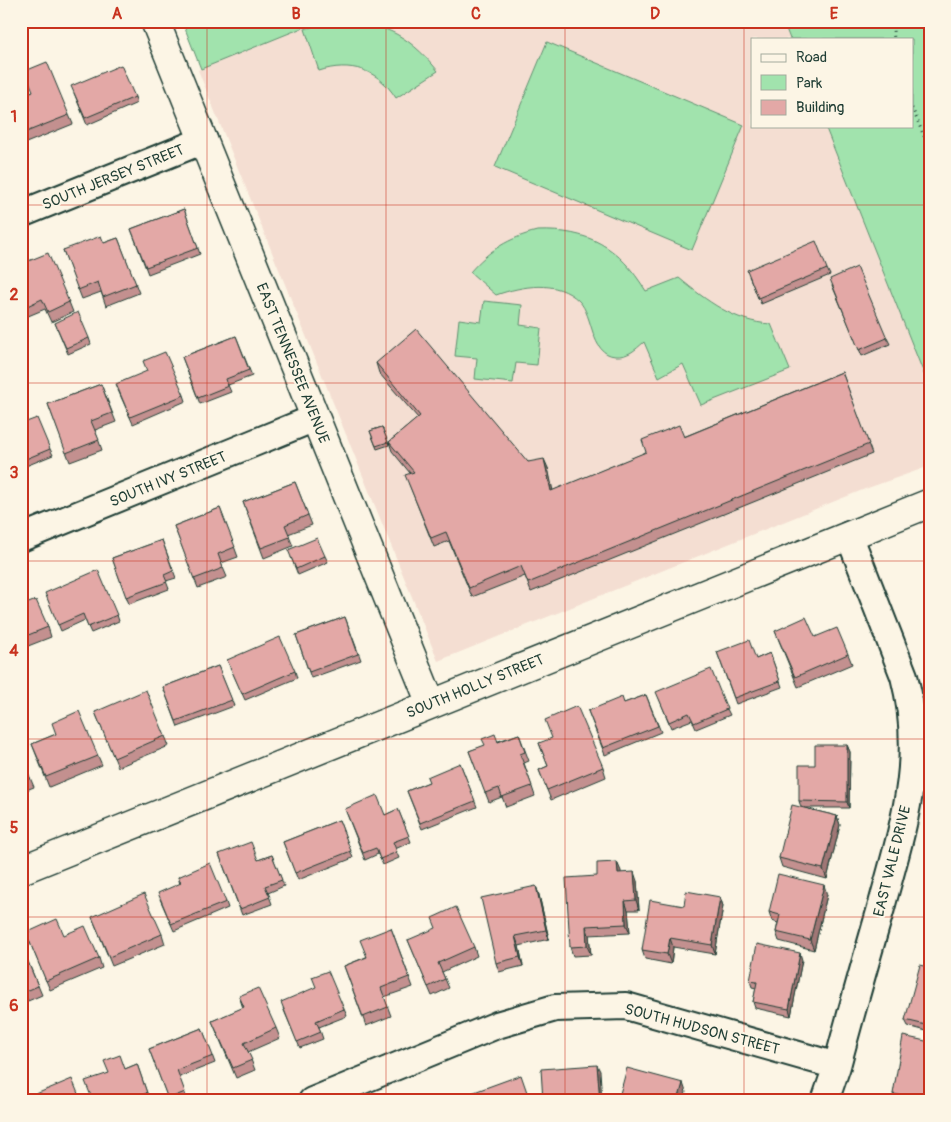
<svg xmlns="http://www.w3.org/2000/svg" width="951" height="1122" font-family="Pangolin,sans-serif">
<rect width="100%" height="100%" fill="#fcf5e5"/>
<filter id="ink" filterUnits="userSpaceOnUse"><feTurbulence type="fractalNoise" baseFrequency=".02" numOctaves="2"/><feDisplacementMap in="SourceGraphic" scale="10" xChannelSelector="R" yChannelSelector="G"/><feConvolveMatrix kernelMatrix="1 2 1 2 8 2 1 2 1" color-interpolation-filters="sRGB"/></filter>
<g filter="url(#ink)">
<path fill="#f4ded2" d="M319,21H783L790,39H752V126H825L930,389V466L865,489L438,661L198,70Z"/>
<path fill="#a1e3ad" stroke="#609070" d="M182,21H319L201,69Z
M331,21C380,21 406,32 438,71L396,98C378,69 350,61 319,71L305,29Z
M783,21H930V389L825,126H912V39H790Z
M547,42L744,125L692,250L495,167Z
M537,231C589,229 619,247 646,291L679,278C707,301 734,322 771,324L790,370L701,405L683,364L659,377L644,342C635,350 628,357 615,356C590,354 594,316 579,301C557,279 522,286 496,295L470,272C489,250 509,238 537,231Z
M484,301L522,305L520,325L541,328L537,365L516,363L513,383L475,379L477,358L455,356L459,319L481,322Z"/>
<g fill="none" stroke-linecap="round" stroke-linejoin="round">
<defs>
<path id="street" d="M21,214L204,140
M21,538L315,418
M312,1101L497,1025L555,1008L626,1006L837,1066
M825,1101L837,1066C851,1013 866,960 881,908C903,826 926,761 904,676L849,535"/>
<path id="secondary" d="M155,21L431,704
M21,870L930,503"/>
</defs>
<use href="#street" stroke="#1f3d34" stroke-width="30"/>
<use href="#secondary" stroke="#1f3d34" stroke-width="31"/>
<path stroke="#1f3d34" stroke-width="3" stroke-dasharray="1 4" stroke-linecap="butt" d="M892,21L894,39
M912,108L930,150"/>
<use href="#street" stroke="#fcf5e5" stroke-width="26"/>
<use href="#secondary" stroke="#fcf5e5" stroke-width="28"/>
</g>
<path fill="#c3908f" stroke="#1f3d34" d="M21,21H34V22L21,28Z
M33,91L69,115L73,124L21,145V96Z
M74,93L135,97L137,103L87,125Z
M184,209L200,254L148,274L131,229Z
M118,238L139,293L106,306L101,292L82,299L63,250L104,243Z
M21,264L69,302L73,312L51,322L45,309L21,319Z
M827,269L830,275L761,304L749,276Z
M832,285L887,338L890,344L862,356Z
M55,323L89,338L91,344L68,354Z
M236,336L252,376L228,385L231,392L200,404L182,357Z
M376,363L528,462L548,468L552,491L842,372L872,454L531,592L525,576L472,597L449,541L434,547L409,484L410,473L392,451L389,442L418,418L379,373Z
M101,384L116,422L95,430L102,450L70,462L48,404Z
M118,390L184,395L186,401L133,424Z
M21,424L50,449L53,455L21,468Z
M382,427L389,445L377,449L370,431Z
M295,482L312,525L288,534L293,546L264,558L243,502Z
M220,508L238,557L221,563L227,577L198,588L174,526Z
M162,540L176,578L166,581L169,589L129,604L112,558Z
M325,556L328,562L298,575L291,557Z
M48,599L117,615L119,621L91,633L85,620L61,631Z
M21,606L48,627L51,637L23,648L27,658L21,660Z
M345,617L361,660L311,678L296,635Z
M775,631L848,654L852,664L798,687Z
M717,652L756,659L770,653L782,687L736,704Z
M227,660L295,671L297,678L245,700Z
M218,666L234,706L178,727L163,687Z
M646,695L661,732L605,755L588,711L624,703Z
M659,698L727,709L730,715L696,729L692,720L671,728Z
M95,712L165,736L169,746L118,767Z
M56,734L98,756L102,765L49,787L32,744Z
M519,734L529,761L524,763L535,796L506,807L502,797L489,802L469,751Z
M539,743L603,767L606,777L551,800L539,770L548,766Z
M847,745L850,752L849,808H804L837,816L840,825L827,879L782,867L779,858L801,807L799,801L815,765Z
M21,756L34,787L21,792Z
M460,763L477,807L422,829L407,791L429,782Z
M345,809L385,815L398,809L411,842L395,849L399,858L383,865L378,854L365,860Z
M339,820L353,858L298,880L283,842Z
M219,854L258,860L272,855L284,886L268,893L272,904L242,915Z
M617,862L621,873L637,881L639,910H628L630,933L589,935L591,955L573,956L570,947L597,876Z
M178,877L226,902L228,908L174,931L160,899L180,884Z
M536,886L539,895L549,939L519,946L523,966L499,972L496,963Z
M827,895L814,950L779,941L776,932L778,923L772,921L769,912Z
M720,897L723,906L715,954L673,947L671,964L645,959L642,950L684,906Z
M92,917L162,934L165,944L112,966Z
M391,928L413,987L384,997L391,1016L366,1026L344,966L366,957Z
M26,933L99,958L102,968L50,990Z
M408,940L474,947L477,956L442,972L449,988L432,996Z
M21,945L42,995L28,1001L23,990L21,991Z
M802,960L791,1016L755,1008L753,1002L756,988L752,987L750,981Z
M930,967V1032L908,1026L905,1020Z
M239,996L276,1028L280,1038L248,1052L255,1070L236,1078L212,1021L243,1008Z
M283,1008L344,1009L347,1016L319,1027L323,1039L300,1048Z
M202,1028L215,1063L179,1077L187,1099L182,1101H169L149,1049Z
M930,1042V1095L929,1101H899L895,1100L893,1094Z
M137,1064L149,1099L145,1101H93L125,1069Z"/>
<path fill="#9f7674" stroke="#1f3d34" d="M544,459L548,468L555,500L551,491Z
M847,745L850,752L849,808L847,802Z
M837,816L840,825L827,879L823,869Z
M617,862L621,871V882L618,873Z
M634,872L637,881L639,910L636,900Z
M824,885L827,895L814,950L810,940Z
M536,886L539,895L549,939L546,930Z
M720,897L723,906L715,954L712,945Z
M625,901L628,910L630,933L626,924Z
M586,926L589,935L591,955L587,946Z
M515,936L519,946L523,966L520,957Z
M670,938L673,947L671,964L667,954Z
M800,953L802,960L791,1016L789,1009Z
M597,1065L600,1071L602,1101H600Z
M683,1083L686,1092L684,1101H678Z
M928,1084L930,1087V1095L929,1101H926Z"/>
<path fill="#e3a8a6" stroke="#1f3d34" d="M47,62L69,115L21,134V96L33,91L25,71Z
M121,65L135,97L85,118L71,86Z
M184,209L198,248L146,267L131,229Z
M101,236L104,243L118,238L136,284L103,297L98,282L78,290L63,250Z
M816,241L827,269L758,298L747,270Z
M48,253L69,302L48,312L42,299L21,309V264Z
M857,267L887,338L859,350L830,279Z
M78,312L89,338L66,348L55,323Z
M416,329L528,462L544,459L551,491L646,452L642,440L679,425L684,437L842,372L869,444L528,583L521,566L469,588L446,532L431,538L405,475L414,472L389,442L420,416L376,363Z
M236,336L249,370L226,379L228,386L198,398L182,357Z
M165,352L184,395L130,417L116,384L147,371L143,361Z
M101,384L112,413L91,421L99,440L66,453L48,404Z
M37,418L50,449L21,461V424Z
M382,427L388,442L376,446L370,431Z
M295,482L308,515L285,525L290,537L261,548L243,502Z
M220,508L235,547L218,554L223,568L194,579L174,526Z
M317,538L325,556L296,569L288,550Z
M162,540L173,571L164,575L167,582L126,597L112,558Z
M98,570L117,615L88,627L83,614L58,625L45,593Z
M36,600L48,627L21,638V606Z
M345,617L358,654L309,672L296,635Z
M806,617L815,637L837,628L848,654L795,677L775,631Z
M280,637L295,671L242,694L227,660Z
M749,640L756,659L770,653L780,681L734,698L717,652Z
M218,666L232,700L176,721L163,687Z
M711,669L727,709L694,723L689,713L669,722L656,692Z
M146,690L165,736L114,758L95,712Z
M646,695L658,726L603,748L588,711L622,697L624,703Z
M577,706L603,767L547,790L539,770L548,766L539,743L552,738L545,720Z
M79,711L98,756L46,777L32,744L56,734L52,723Z
M495,734L498,742L519,734L525,752L520,754L532,786L502,797L499,788L485,793L469,751L485,745L482,739Z
M815,745H847V802L799,801V765H815Z
M21,756L30,778L21,782Z
M460,763L475,801L420,823L407,791L429,782L427,777Z
M377,795L385,815L398,809L409,836L393,842L397,852L380,859L376,848L363,853L345,809Z
M792,805L837,816L823,869L779,858Z
M339,820L351,851L295,873L283,842Z
M251,842L258,860L272,855L282,880L265,886L270,897L240,909L219,854Z
M617,862L618,873L634,872L636,900L625,901L626,924L586,926L587,946L570,947L566,878L597,876V863Z
M210,863L226,902L171,924L158,893L181,883L178,877Z
M778,874L824,885L810,940L776,932L780,915L769,912Z
M536,886L546,930L515,936L520,957L496,963L481,898Z
M686,891L720,897L712,945L670,938L667,954L642,950L650,900L684,906Z
M144,894L162,934L109,957L92,917Z
M456,907L474,947L438,963L445,979L428,987L408,940L436,928L432,918Z
M57,919L64,935L85,926L99,958L46,981L26,933Z
M391,928L409,977L381,988L388,1007L363,1017L344,966L367,957L360,940Z
M757,944L800,953L789,1009L753,1002L757,982L750,981Z
M21,945L38,986L24,992L21,985Z
M920,965L930,967V1026L905,1020Z
M328,971L344,1009L316,1021L321,1032L297,1042L281,1002L316,987L312,977Z
M258,988L276,1028L244,1043L252,1060L233,1068L212,1021L244,1007L239,996Z
M202,1028L213,1056L177,1070L185,1092L168,1099L149,1049Z
M903,1036L930,1042V1084H928L925,1100L893,1094Z
M120,1055L125,1069L137,1064L147,1093L126,1101H93L85,1081L109,1073L104,1061Z
M597,1065L600,1101H543L541,1069Z
M627,1068L683,1083L678,1101H618Z
M521,1075L530,1101H468L466,1095Z
M72,1079L81,1101H25L24,1099Z
M445,1096L447,1101H432Z
M707,1097L718,1101H706Z"/>
</g>
<path fill="none" stroke="#c8321e" stroke-width="1" stroke-opacity="0.55" d="M207,21V1101M386,21V1101M565,21V1101M744,21V1101M21,205H930M21,383H930M21,561H930M21,739H930M21,917H930"/>
<g text-anchor="middle" stroke-width="4" stroke-linejoin="round" paint-order="stroke">
<g font-size="15" fill="#1f3d34" stroke="#fcf5e5">
<text transform="translate(113 177) rotate(-22)" y="5">SOUTH JERSEY STREET</text>
<text transform="translate(293 363) rotate(68)" y="5">EAST TENNESSEE AVENUE</text>
<text transform="translate(168 479) rotate(-22)" y="5">SOUTH IVY STREET</text>
<text transform="translate(475 686) rotate(-22)" y="5">SOUTH HOLLY STREET</text>
<text transform="translate(892 861) rotate(-76)" y="5">EAST VALE DRIVE</text>
<text transform="translate(702 1029) rotate(15)" y="5">SOUTH HUDSON STREET</text>
</g>
</g>
<rect width="951" height="1122" fill="none" stroke="#fcf5e5" stroke-width="55"/>
<rect x="751" y="38" width="162" height="90" fill="#fcf5e5" stroke="#a4ab9e"/>
<rect x="761" y="54" width="25" height="8" fill="#fcf5e5" stroke="#a4ab9e"/>
<text x="796" y="62" font-size="15" fill="#1f3d34">Road</text>
<rect x="761" y="75" width="25" height="15" fill="#a1e3ad" stroke="#a4ab9e"/>
<text x="796" y="88" font-size="15" fill="#1f3d34">Park</text>
<rect x="761" y="100" width="25" height="15" fill="#e3a8a6" stroke="#a4ab9e"/>
<text x="796" y="112" font-size="15" fill="#1f3d34">Building</text>
<rect x="28" y="28" width="896" height="1066" fill="none" stroke="#c8321e" stroke-width="2"/>
<g font-size="16" text-anchor="middle" font-weight="bold" fill="#c8321e">
<text x="117" y="19">A</text>
<text x="296" y="19">B</text>
<text x="476" y="19">C</text>
<text x="655" y="19">D</text>
<text x="834" y="19">E</text>
<text x="14" y="122">1</text>
<text x="14" y="300">2</text>
<text x="14" y="478">3</text>
<text x="14" y="656">4</text>
<text x="14" y="833">5</text>
<text x="14" y="1011">6</text>
</g>
</svg>
